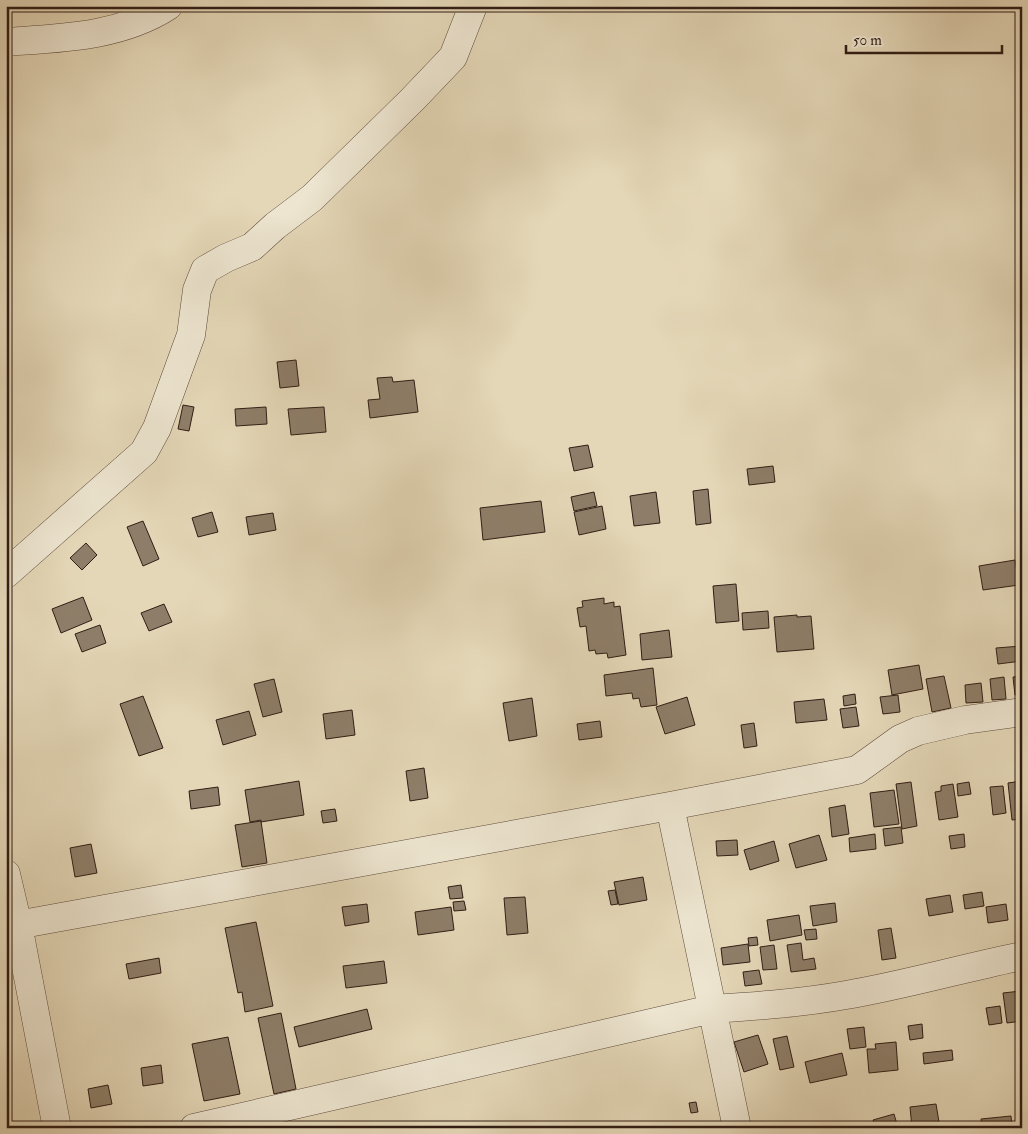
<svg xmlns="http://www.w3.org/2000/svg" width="1028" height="1134" font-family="'IM FELL Double Pica',serif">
<rect width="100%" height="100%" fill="#e4d7b7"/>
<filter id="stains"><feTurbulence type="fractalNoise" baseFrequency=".004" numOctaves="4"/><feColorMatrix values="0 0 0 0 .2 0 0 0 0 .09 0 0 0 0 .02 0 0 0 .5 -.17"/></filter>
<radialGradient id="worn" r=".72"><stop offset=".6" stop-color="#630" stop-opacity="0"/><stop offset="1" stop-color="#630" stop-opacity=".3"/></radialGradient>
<path fill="#8e7e69" stroke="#311d15" d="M296,360L299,386L280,388L277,362Z
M392,377L393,382L414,380L418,412L370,418L368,400L380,399L377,378Z
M183,405L194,407L189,431L178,429Z
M266,407L267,424L236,426L235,409Z
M324,407L326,432L291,435L288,409Z
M588,445L593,467L574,471L569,448Z
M773,466L775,482L749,485L747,469Z
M708,489L711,523L696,525L693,491Z
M594,492L597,506L574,511L571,497Z
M656,492L660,523L634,526L630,496Z
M541,501L545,532L483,540L480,508Z
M602,506L606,529L579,535L574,512Z
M212,512L218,532L198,537L192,518Z
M273,513L276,530L249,535L246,517Z
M143,521L159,559L143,566L127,527Z
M86,543L97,555L82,570L70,558Z
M1015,560L1019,585L983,590L979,566Z
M736,584L739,621L716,623L713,586Z
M83,597L92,620L61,633L52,609Z
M604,598V604L614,602V607L620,606L626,655L608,658L607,653L596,654L595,650L589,651L586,626L580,627L577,608L583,607L582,601Z
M164,604L172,622L149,631L141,613Z
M768,611L769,628L743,630L742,613Z
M797,615V617L811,616L814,649L777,652L774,617Z
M100,625L106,643L82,652L75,634Z
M669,630L672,657L642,660L640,634Z
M1022,646V661L998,664L996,648Z
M919,665L923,689L892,695L888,670Z
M653,668L657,705L641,707L639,698L633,699L632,693L606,696L604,675Z
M944,676L951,708L932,712L926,679Z
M1022,676V694L1015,695L1013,677Z
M1004,677L1006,699L992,700L990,679Z
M274,679L282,712L263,717L254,684Z
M981,683L983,702L966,703L965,685Z
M855,694L856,704L844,706L843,696Z
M898,695L900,712L883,714L880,697Z
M143,696L163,748L139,756L120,704Z
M687,697L695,725L665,734L656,707Z
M532,698L537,736L509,741L503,703Z
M824,699L827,720L796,723L794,702Z
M856,707L859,726L843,728L840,709Z
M352,710L355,735L326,739L323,714Z
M249,711L256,735L223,745L216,720Z
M600,721L602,737L579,740L577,724Z
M754,723L757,746L744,748L741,725Z
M424,768L428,798L410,801L406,771Z
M299,781L304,815L261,822V820L250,822L245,790Z
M1022,781V819L1012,820L1008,783Z
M911,782L917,826L902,829L896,784Z
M969,782L971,794L958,796L957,784Z
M953,784L958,817L939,820L935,792L941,791V786Z
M1003,786L1006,813L993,815L990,787Z
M218,787L220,805L191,809L189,791Z
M894,790L899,824L874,827L870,793Z
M845,805L849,834L832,837L829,808Z
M335,809L337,821L323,823L321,811Z
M261,821L267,863L242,867L235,825Z
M901,827L903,843L885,846L883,829Z
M875,834L876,849L850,852L849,838Z
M964,834L965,847L951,849L949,836Z
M819,835L827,860L796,868L789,844Z
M737,840L738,855L717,856L716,841Z
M774,841L779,861L750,870L744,850Z
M91,844L97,873L75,877L70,848Z
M643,877L647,900L619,905L614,882Z
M461,885L463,898L450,899L448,887Z
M615,890L618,904L611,905L608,891Z
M982,892L984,906L965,909L963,895Z
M950,895L953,912L929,916L926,899Z
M525,897L528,933L507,935L504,898Z
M464,901L466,910L454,911L453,902Z
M835,903L837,922L813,926L810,906Z
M367,904L369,922L345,926L342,907Z
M1006,904L1008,920L988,923L986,907Z
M451,907L454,930L418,935L415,912Z
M799,915L802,935L770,941L767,920Z
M256,922L273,1006L245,1012L242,992L238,993L225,928Z
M891,928L896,958L882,960L878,930Z
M816,929L817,939L806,940L804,930Z
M757,937L758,945L749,946L748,938Z
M801,943L803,960L814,958L816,969L791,972L787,945Z
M748,944L750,962L723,965L721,948Z
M774,945L777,969L763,970L760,947Z
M159,958L161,973L129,979L126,964Z
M384,961L387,983L346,988L343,966Z
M759,970L762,984L745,986L743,972Z
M1021,991L1022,1021L1007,1023L1003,993Z
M1000,1006L1002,1023L989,1025L986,1008Z
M367,1009L372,1029L299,1047L294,1027Z
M281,1013L296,1089L274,1094L258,1018Z
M6,1015L10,1037H6Z
M922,1024L923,1038L910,1040L908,1026Z
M864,1027L866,1047L850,1049L847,1029Z
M758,1035L768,1064L744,1072L734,1042Z
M787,1036L794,1067L780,1070L773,1039Z
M228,1037L240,1094L204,1101L192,1044Z
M896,1042L898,1070L869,1073L867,1049H876L875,1044Z
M952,1050L953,1060L924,1064L923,1053Z
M842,1053L847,1075L810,1083L805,1062Z
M161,1065L163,1083L143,1086L141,1068Z
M108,1085L112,1104L91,1108L88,1089Z
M696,1102L698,1112L691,1113L689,1103Z
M936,1104L940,1128H912L910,1107Z
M894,1114L898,1128H876L873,1120Z
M1011,1116L1012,1128H982L981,1119Z"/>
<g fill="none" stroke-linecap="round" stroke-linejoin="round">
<defs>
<path id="minor" d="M6,42C61,38 120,37 168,6
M6,574L144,452L157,428L191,335L197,290L205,270L226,258L252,247L275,226L312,198L412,100L453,57L473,6
M670,806L737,1128
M6,874L18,925L57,1128
M6,927L670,806L857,770L900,739L918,731L965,720L1022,712
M194,1128L712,1009C757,1006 801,1003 846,995C905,985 963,968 1022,956"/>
</defs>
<use href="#minor" stroke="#5e4c3e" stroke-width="29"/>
<use href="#minor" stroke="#ede5d0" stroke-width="28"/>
</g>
<rect width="1028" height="1134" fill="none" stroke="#e4d7b7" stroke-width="25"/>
<rect x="8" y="8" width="1013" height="1119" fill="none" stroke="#311d15" stroke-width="2.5"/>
<rect x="12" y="12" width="1003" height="1109" fill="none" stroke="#311d15"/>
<path d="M846 45v8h156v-8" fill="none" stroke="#311d15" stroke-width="2.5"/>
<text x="853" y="45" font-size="15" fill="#311d15" stroke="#ede5d0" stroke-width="4" paint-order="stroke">50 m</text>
<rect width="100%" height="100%" filter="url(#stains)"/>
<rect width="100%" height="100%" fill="url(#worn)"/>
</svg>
